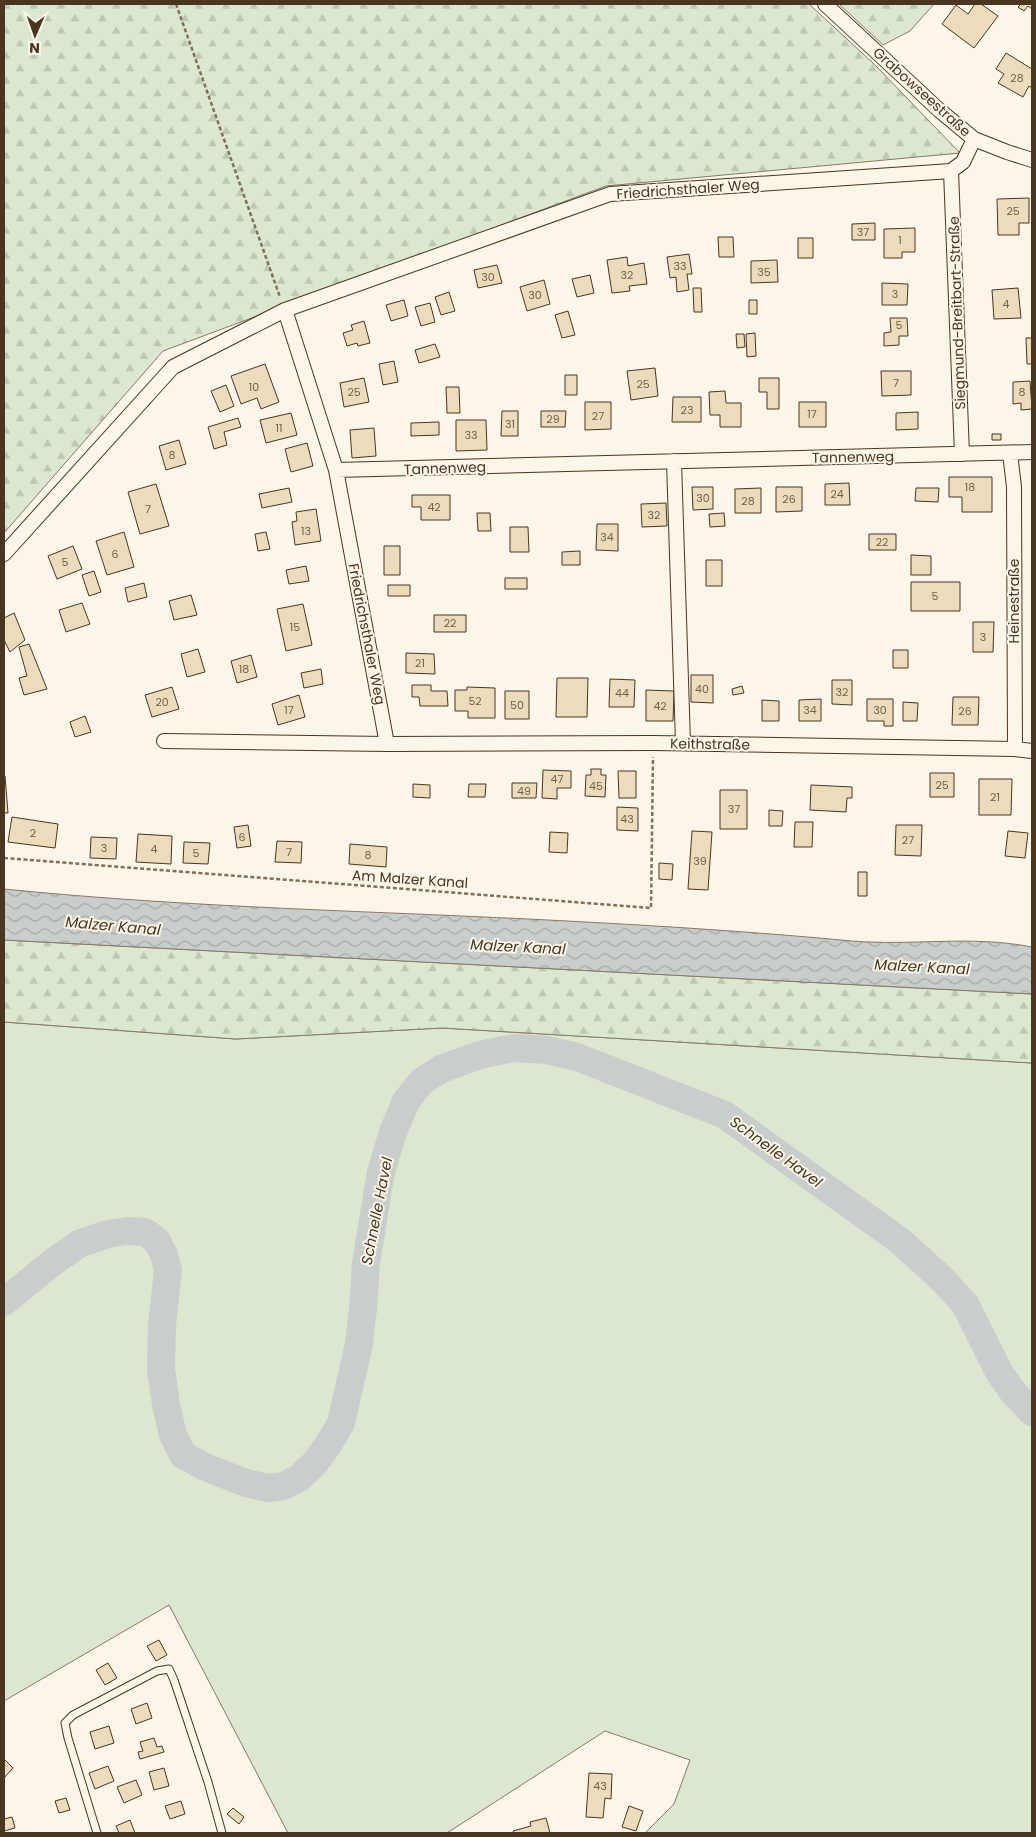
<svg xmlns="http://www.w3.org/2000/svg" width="1036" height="1837" font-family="Poppins,sans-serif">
<defs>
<pattern id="forest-firs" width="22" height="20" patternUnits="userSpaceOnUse" patternTransform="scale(1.25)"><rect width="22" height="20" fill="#dce7d0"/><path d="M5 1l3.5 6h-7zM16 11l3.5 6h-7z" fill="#bec7b2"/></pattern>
<pattern id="water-waves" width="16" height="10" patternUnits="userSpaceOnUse" patternTransform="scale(1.25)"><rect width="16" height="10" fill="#c9cecd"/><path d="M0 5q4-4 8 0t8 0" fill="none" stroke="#a5a8a6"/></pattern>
</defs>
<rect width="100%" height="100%" fill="#fbf6e9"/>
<path fill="#dce7d0" stroke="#887966" d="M4,1022L236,1039L442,1028L1032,1063V1833H645L674,1804L690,1760L605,1731L447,1833H288L169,1605L4,1701Z"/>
<path fill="url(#forest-firs)" stroke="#887966" d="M4,4H809L875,65L960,153L606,186L163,351L4,533Z
M839,4H934L910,31L883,45Z
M4,940L1032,994V1063L442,1028L236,1039L4,1022Z"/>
<path fill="url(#water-waves)" stroke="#887966" d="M4,889C191,908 379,911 567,921C662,926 757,932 852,941C912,946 972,935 1032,947V994L4,940Z"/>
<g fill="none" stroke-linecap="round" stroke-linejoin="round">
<path stroke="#c9cecd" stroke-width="28" d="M4,1302L53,1262L79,1244L107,1234L128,1231L145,1232L157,1241L164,1255L168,1270L162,1325L161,1369L166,1405L173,1435L183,1455L205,1467L246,1483L268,1488L284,1486L299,1478L314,1464L328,1445L341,1423L359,1344L363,1309L366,1263L381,1172L393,1132L406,1101L422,1081L441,1069L483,1054L514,1048L547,1050L577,1057L725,1115L900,1241L940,1277L965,1304L999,1372L1013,1392L1032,1412"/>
</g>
<path fill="#ecdcbc" stroke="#4a3520" d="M975,4H981L998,16L974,48L942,24L956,5L968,14Z
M1021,4H1032V9L1028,6L1024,11L1018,7Z
M1006,53L1032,69V88L1029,86L1023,97L998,83L1004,74L996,69Z
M1029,198V223H1019V235H998L997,199Z
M875,223V240H852V224Z
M915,228V252H902V258H884V229Z
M718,237H733L734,257H719Z
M798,238H813V258H798Z
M689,254L692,274H687L689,290L677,292L676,277L670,278L667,257Z
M627,257L628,266L644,263L647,284L629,286L630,291L612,293L607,260Z
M777,260L778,282L751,283V261Z
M497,265L502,283L478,288L474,270Z
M590,275L594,293L577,297L572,279Z
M544,280L550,304L527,311L520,287Z
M882,283L908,284L907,305H882Z
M693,288H701L702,312H694Z
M1018,288L1021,318L994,319L992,290Z
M449,292L455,311L441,315L435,297Z
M404,300L408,316L391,321L386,305Z
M749,300H757V314H749Z
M430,303L435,322L421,326L415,307Z
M568,311L575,335L562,338L555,315Z
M890,318H907L908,336H899V345L884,346V333L891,332Z
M364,321L370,343L358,346L357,343L347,346L343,333L353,330L351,325Z
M755,333L756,356L747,357L746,334Z
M736,334H744L745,347L737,348Z
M1026,338H1032V364H1027Z
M435,344L440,357L419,363L415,350Z
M394,361L398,382L383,385L379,364Z
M265,364L279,402L261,409L257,398L241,404L231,376Z
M655,368L658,396L631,400L627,371Z
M881,371H911V395L882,396Z
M565,375H577V395H565Z
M364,378L369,402L344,407L340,383Z
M759,378H779V409H767V392H759Z
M1030,381L1032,409L1021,410V403L1013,404V382Z
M226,385L234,406L220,412L211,391Z
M446,387H459L460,413H447Z
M725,391L726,403H741V427H720V415H710L709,392Z
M673,397H701V422H672Z
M585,402H611V429L585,430Z
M799,402H826V427H799Z
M502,411H518V436H501Z
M541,411H566L565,427H541Z
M918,412V429L896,430V413Z
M291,413L297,435L266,443L260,420Z
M238,418L241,427L224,432L227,445L214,449L208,427Z
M456,420H486L487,450L456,451Z
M439,422V435L411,436V423Z
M374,428L376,456L352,458L350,430Z
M992,434H1001V440H992Z
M179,440L186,464L166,470L159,446Z
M307,443L313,466L291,472L285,449Z
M949,477H992V512H962V497H949Z
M849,483L850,505H825V484Z
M156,484L169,526L140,534L128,492Z
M692,487H713V509L693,510Z
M776,487H802V511L776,512Z
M289,488L292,502L262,508L259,494Z
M761,488V513H735V489Z
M916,488H939L938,502L915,501Z
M412,495H450V520H421V507H412Z
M666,503L667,526L642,527L641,504Z
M316,509L321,541L295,545L292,522L297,521L296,512Z
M477,513H490L491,531H478Z
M724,513L725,526L710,527L709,514Z
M597,524H618V551L596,550Z
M510,527H528L529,552H510Z
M124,532L134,567L107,575L96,541Z
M266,532L270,549L258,551L255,534Z
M869,534H896V550H869Z
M73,546L82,569L57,579L48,556Z
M384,546H400V575H384Z
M580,551V565H562V552Z
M911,555L931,556V575H911Z
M706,560H722V586H706Z
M306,566L309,581L289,584L286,570Z
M94,571L101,592L89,596L82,575Z
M505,578H527V589H505Z
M911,582H960V611H911Z
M144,583L147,597L128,602L125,588Z
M388,585H410V596H388Z
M191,595L197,615L174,620L169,601Z
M82,603L90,624L66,632L59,610Z
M303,604L312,645L286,651L277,609Z
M14,613L25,640L10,652L4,640V618Z
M434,615H466V632H434Z
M973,622H994L993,652H973Z
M29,644L47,689L24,695L19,678L27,676L19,647Z
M198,649L205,672L187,677L181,654Z
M893,650H908V668H893Z
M406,653L434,654L435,674L406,673Z
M251,655L257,677L237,683L231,661Z
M321,669L323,684L304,688L301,673Z
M691,675H713V703L691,702Z
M557,678H588L587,717H556Z
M610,679L635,680L634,707H609Z
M832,680H852V705L832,704Z
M412,685H431V691H447L448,706H420L419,697H412Z
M742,686L744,693L733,695L732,689Z
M172,687L179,709L152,717L145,695Z
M467,687L495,688V718H468V711H455V690H467Z
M646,690L674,691L673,721H646Z
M505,691H529V719H505Z
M299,695L305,717L278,725L272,704Z
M953,697H979L978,725H952Z
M821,699V721H799V700Z
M867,699H893V726H884V721H867Z
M762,700L779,701V721H762Z
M903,702L918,703L917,721H903Z
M85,716L91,732L75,737L70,722Z
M591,769H601V775H606L605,797L585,796L586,775H591Z
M543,770L571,771V788H557V799L542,798Z
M618,771H636V798H619Z
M930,773H954V797H930Z
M5,776L8,813H4V777Z
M979,779H1012L1011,815H979Z
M512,783H537L536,798H512Z
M413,784L430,785V798L413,797Z
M469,784H486L485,797H468Z
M811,785L852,787V798H847L846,812L810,810Z
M720,790H747V829H720Z
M617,807L638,808V831L617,830Z
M769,810L783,811L782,826H769Z
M12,817L58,824L55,848L8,842Z
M795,822H813L812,847H794Z
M248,825L251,846L237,848L234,827Z
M896,825H922L921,856L895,855Z
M692,831L712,832L708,890L688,889Z
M1008,831L1028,833L1025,858L1005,856Z
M550,832L568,833L567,853L549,852Z
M138,834L172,836L171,864L136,862Z
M91,837L117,838L116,859L90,858Z
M277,841L302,842L301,863L275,862Z
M184,842L210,843L208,864L183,863Z
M350,844L387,847L386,867L349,864Z
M659,863L673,864L672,880L659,879Z
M858,872H867V896H858Z
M159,1640L167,1655L156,1661L147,1646Z
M108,1663L117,1678L105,1685L96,1670Z
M147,1703L152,1718L136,1724L131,1709Z
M109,1726L114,1743L95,1749L90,1732Z
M154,1738L157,1747L162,1746L164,1752L140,1759L138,1752L143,1751L140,1742Z
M4,1759L13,1768L4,1778Z
M108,1766L114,1781L95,1789L89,1773Z
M164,1768L169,1786L154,1790L149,1772Z
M589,1773L612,1774L611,1799L605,1798L603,1818L586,1817Z
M136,1780L142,1795L124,1803L117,1787Z
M66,1798L70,1810L59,1813L55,1801Z
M181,1801L185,1814L170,1819L165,1806Z
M629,1806L643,1811L636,1831L622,1827Z
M233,1808L244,1817L239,1824L227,1814Z
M12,1817L15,1828L4,1831V1819Z
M546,1818L550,1833H514L513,1831L531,1826L530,1822Z
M130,1820L135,1833H119L116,1826Z"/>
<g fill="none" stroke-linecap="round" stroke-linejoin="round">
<defs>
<path id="lane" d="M97,1833L68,1738L65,1723L73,1715L157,1671L169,1669L174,1680L208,1782L222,1833"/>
<path id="street" d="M825,4L939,110L974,139L1007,152L1032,160
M951,171L962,454
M1010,453L1014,487L1015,749
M674,461L683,743
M336,470L1032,452
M4,554L173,367L285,310L610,194L951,171L963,162L974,139
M164,741L387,744L336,470L285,310
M387,744L653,743L1015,749L1032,751"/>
</defs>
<use href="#lane" stroke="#4a3520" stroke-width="9"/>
<use href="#street" stroke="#4a3520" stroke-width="16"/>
<path stroke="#7f6f5c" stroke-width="2.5" stroke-dasharray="4 2.5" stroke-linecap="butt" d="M176,4L280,297
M4,858L651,908L653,757"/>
<use href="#lane" stroke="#fbf6e9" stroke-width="7"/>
<use href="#street" stroke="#fbf6e9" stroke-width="14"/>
</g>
<g text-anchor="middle" stroke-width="4" stroke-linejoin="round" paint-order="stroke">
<g font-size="11" fill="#725f47">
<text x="1017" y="82">28</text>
<text x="1013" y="215">25</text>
<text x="863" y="236">37</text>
<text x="900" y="244">1</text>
<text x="680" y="270">33</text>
<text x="764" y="276">35</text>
<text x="627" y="279">32</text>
<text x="488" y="281">30</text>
<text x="895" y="298">3</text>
<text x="535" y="299">30</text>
<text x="1006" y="308">4</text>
<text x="899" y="329">5</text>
<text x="896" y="387">7</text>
<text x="643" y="388">25</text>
<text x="254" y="391">10</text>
<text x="354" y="396">25</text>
<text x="1022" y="396">8</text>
<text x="687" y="414">23</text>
<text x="812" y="418">17</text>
<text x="598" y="420">27</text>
<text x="553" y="423">29</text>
<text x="510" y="428">31</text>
<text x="279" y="432">11</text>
<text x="471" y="439">33</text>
<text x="172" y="459">8</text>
<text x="970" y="491">18</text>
<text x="837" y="498">24</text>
<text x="703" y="502">30</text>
<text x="789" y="503">26</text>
<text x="748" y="505">28</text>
<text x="434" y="511">42</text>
<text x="148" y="513">7</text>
<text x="654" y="519">32</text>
<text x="306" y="535">13</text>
<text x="607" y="541">34</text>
<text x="882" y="546">22</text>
<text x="115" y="558">6</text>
<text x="65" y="566">5</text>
<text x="935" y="600">5</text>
<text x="450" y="627">22</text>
<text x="295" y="631">15</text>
<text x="983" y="641">3</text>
<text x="420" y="667">21</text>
<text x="244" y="673">18</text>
<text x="702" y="693">40</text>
<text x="842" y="696">32</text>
<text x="622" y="697">44</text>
<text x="475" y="705">52</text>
<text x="162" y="706">20</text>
<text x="517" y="709">50</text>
<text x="660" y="710">42</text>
<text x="289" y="714">17</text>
<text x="810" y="714">34</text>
<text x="880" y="714">30</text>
<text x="965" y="715">26</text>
<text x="557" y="783">47</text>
<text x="942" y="789">25</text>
<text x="596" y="790">45</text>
<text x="524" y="795">49</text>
<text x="995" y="801">21</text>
<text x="734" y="813">37</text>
<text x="627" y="823">43</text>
<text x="33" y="837">2</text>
<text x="242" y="841">6</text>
<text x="908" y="844">27</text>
<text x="104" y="852">3</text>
<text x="154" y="853">4</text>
<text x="289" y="856">7</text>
<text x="196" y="857">5</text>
<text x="368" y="859">8</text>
<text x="700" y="865">39</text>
<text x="600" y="1790">43</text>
</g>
<g font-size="14" fill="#4a3520" stroke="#fbf6e9">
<text transform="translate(922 92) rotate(42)" y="5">Grabowseestraße</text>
<text transform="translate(688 189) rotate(-4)" y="5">Friedrichsthaler Weg</text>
<text transform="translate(957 313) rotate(-92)" y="5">Siegmund-Breitbart-Straße</text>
<text transform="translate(853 457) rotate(-1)" y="5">Tannenweg</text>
<text transform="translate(445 468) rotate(-2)" y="5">Tannenweg</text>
<text transform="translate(1014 601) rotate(-90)" y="5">Heinestraße</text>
<text transform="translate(367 634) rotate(79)" y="5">Friedrichsthaler Weg</text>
<text transform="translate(710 744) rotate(1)" y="5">Keithstraße</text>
<text transform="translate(410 879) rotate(4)" y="5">Am Malzer Kanal</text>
</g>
<g font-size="15" font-style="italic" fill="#4a3520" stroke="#fbf6e9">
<text transform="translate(113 926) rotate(5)" y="5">Malzer Kanal</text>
<text transform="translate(518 947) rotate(3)" y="5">Malzer Kanal</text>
<text transform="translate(922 967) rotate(3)" y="5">Malzer Kanal</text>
<text transform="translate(776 1152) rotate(36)" y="5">Schnelle Havel</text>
<text transform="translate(377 1211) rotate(-79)" y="5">Schnelle Havel</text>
</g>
</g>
<rect width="1036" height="1837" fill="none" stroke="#4a3520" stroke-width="10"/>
<g transform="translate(35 35) rotate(182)" stroke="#fbf6e9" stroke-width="4" paint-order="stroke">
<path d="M0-4L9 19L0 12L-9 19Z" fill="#4a3520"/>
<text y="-8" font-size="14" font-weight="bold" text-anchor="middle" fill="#4a3520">N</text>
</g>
</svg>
